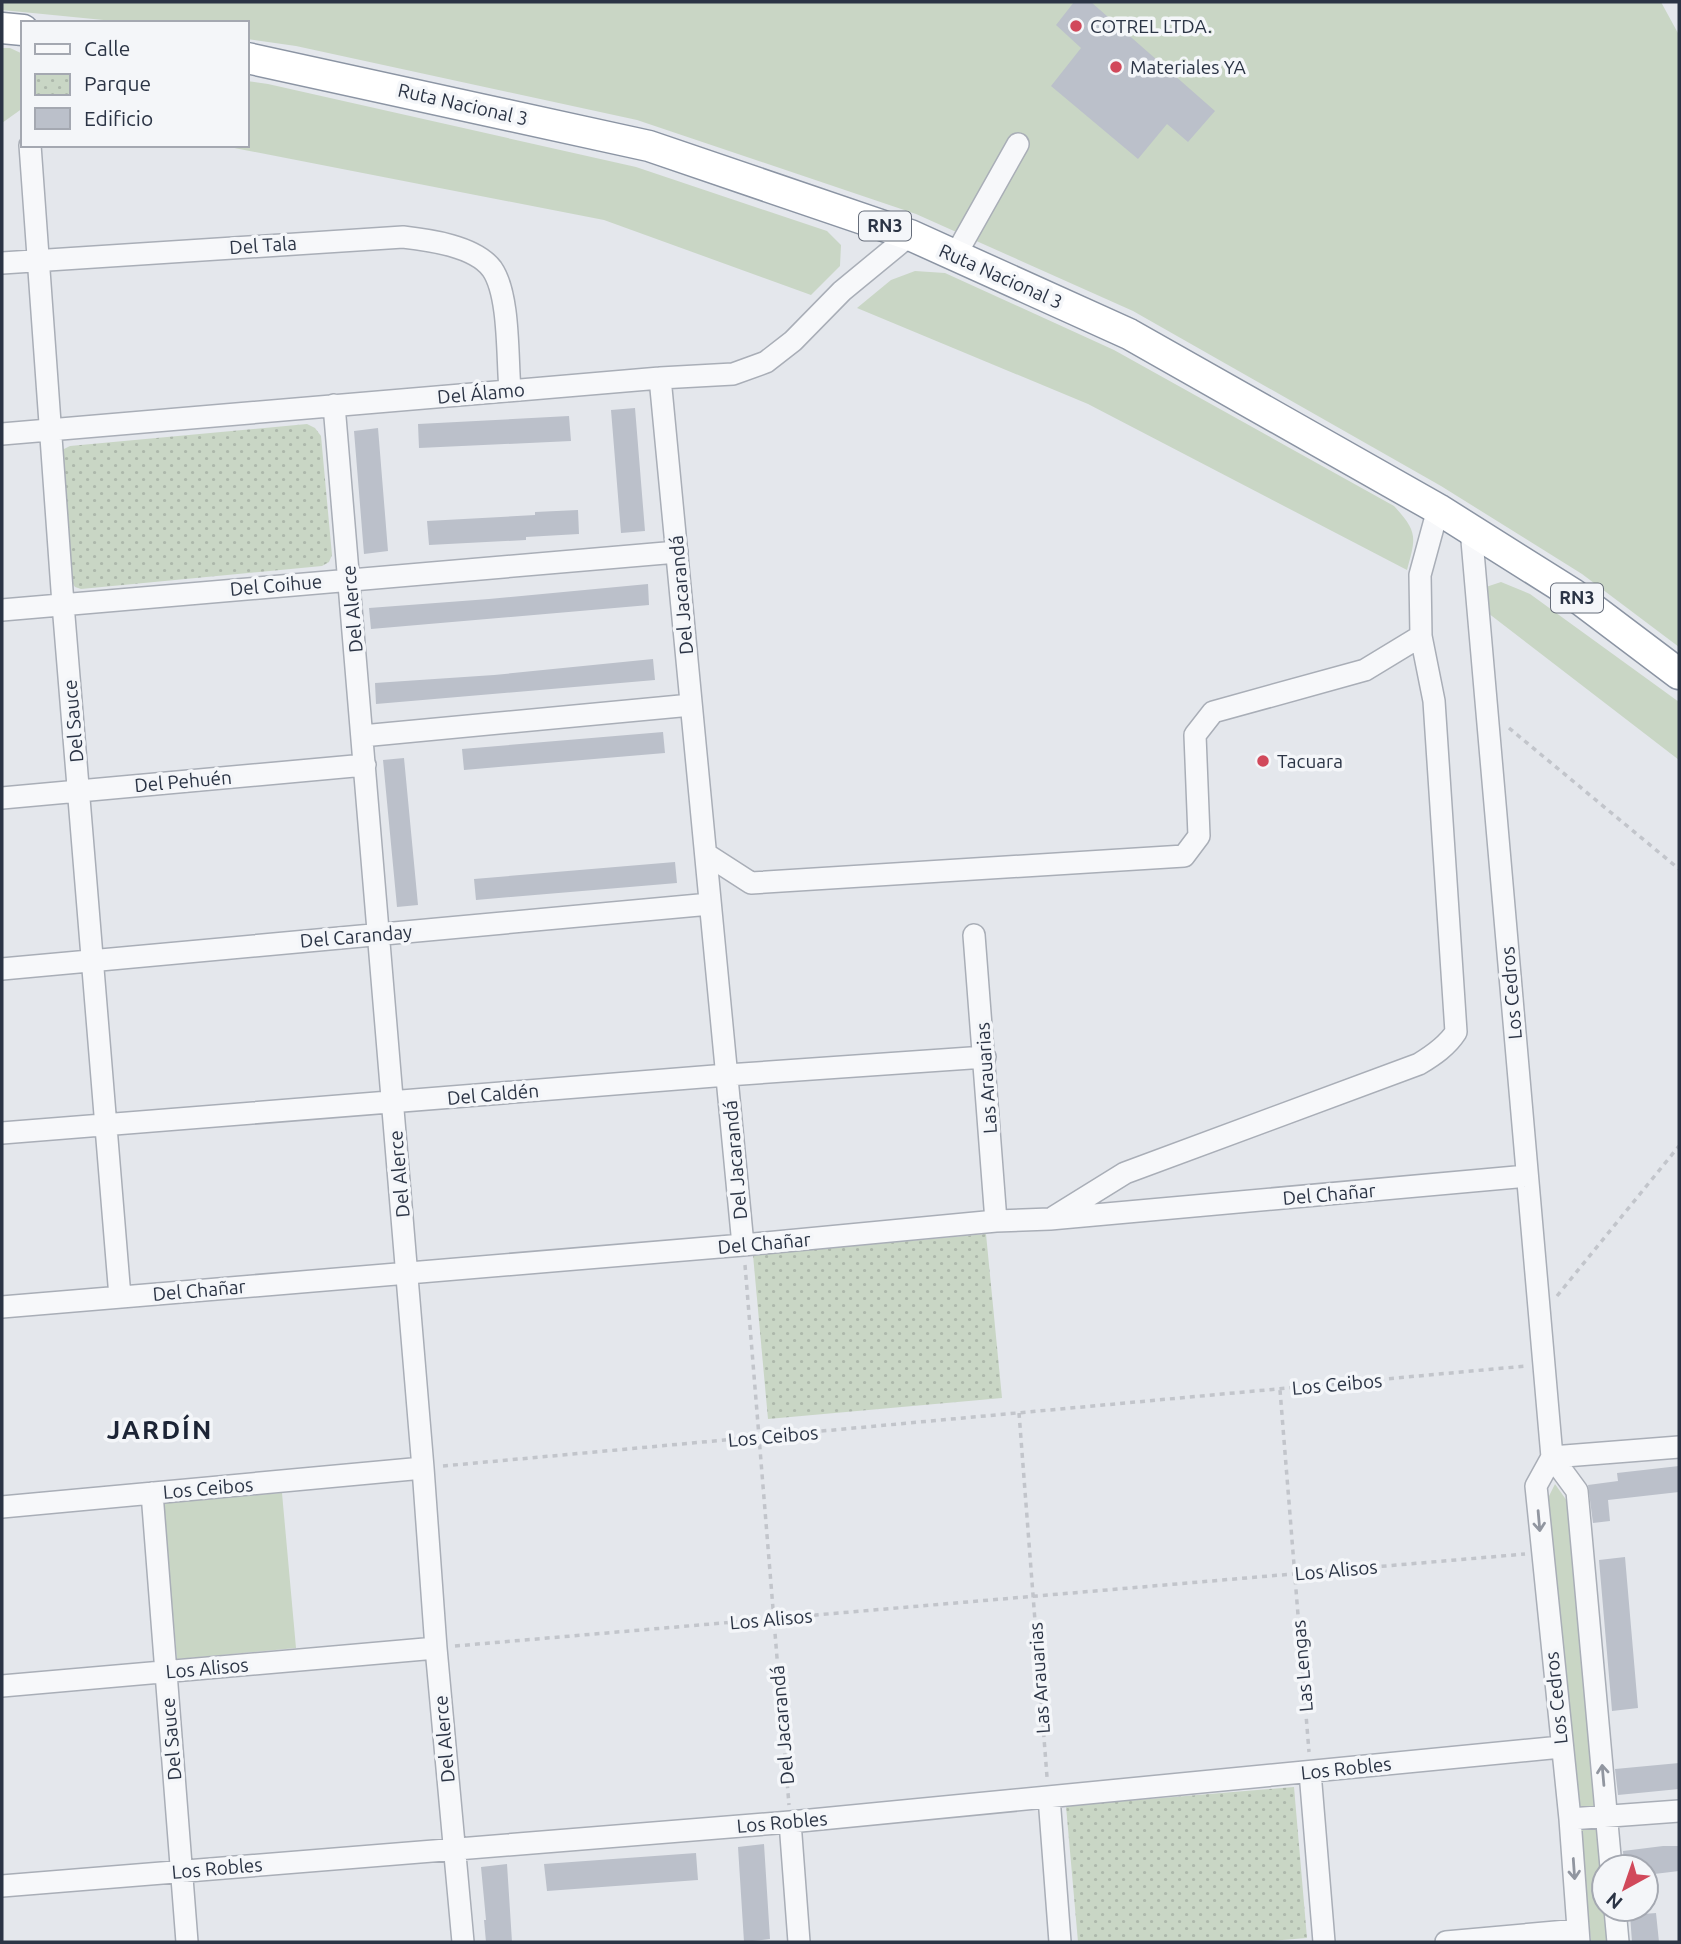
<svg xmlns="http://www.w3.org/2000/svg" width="1681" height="1944" font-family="Ubuntu,sans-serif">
<defs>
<pattern id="park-dots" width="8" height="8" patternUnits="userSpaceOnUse" patternTransform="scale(1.75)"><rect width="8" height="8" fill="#c9d6c5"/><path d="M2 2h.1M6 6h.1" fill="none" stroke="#adb8ab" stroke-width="1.8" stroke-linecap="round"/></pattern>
</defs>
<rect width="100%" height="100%" fill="#e4e7ec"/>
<path fill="#c9d6c5" d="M2,2H1661L1679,35V647L1582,574L1441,486L1133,311L916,214L637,120L296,46L247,39V23H134L2,10Z
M2,48H10L23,54V108L2,123Z
M247,81L268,84L636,167L827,231L841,245L840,266L811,295L604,220L219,145H247Z
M915,271L945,273L1114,350L1394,506C1418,532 1416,537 1407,570L1088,404L857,308L891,280Z
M1501,582L1530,594L1679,702V760L1488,613L1486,587Z
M1555,1484L1567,1501L1596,1807L1578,1808L1547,1500Z
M282,1493L296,1648L177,1659L163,1503Z
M1598,1827L1604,1909H1606L1609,1942H1591L1580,1828Z"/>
<path fill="url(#park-dots)" d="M307,424L315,428L321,436L332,555L329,562L322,566L81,589L75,587L71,581L62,450L70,446Z
M986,1234L1002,1398L768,1419L753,1255Z
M1294,1787L1307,1938L1258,1942H1078L1066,1806Z"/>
<path fill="#bbc0ca" d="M1074,2H1091L1215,111L1188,142L1167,124L1138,159L1051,86L1081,48L1056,25Z
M635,408L645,531L621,533L611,410Z
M569,416L571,441L419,448L418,424Z
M378,428L388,551L364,554L354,431Z
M578,510L579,534L526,537V540L429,545L427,521L535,515V512Z
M648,584L649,605L371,629L369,608L489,599Z
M653,659L655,680L376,704L375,683L494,675Z
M663,732L665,753L464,770L462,749Z
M404,758L418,905L397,907L383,760Z
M675,862L677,883L476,900L474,879Z
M1679,1466V1492L1608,1500L1610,1521L1593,1523L1588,1485L1618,1481L1617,1473Z
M1625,1557L1638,1708L1612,1711L1599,1560Z
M1679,1763V1789L1618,1795L1615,1769Z
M764,1844L770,1939L744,1942L738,1847Z
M1663,1846H1679V1871L1646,1875V1867H1624L1623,1851Z
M696,1853L698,1880L547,1891L544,1864Z
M507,1864L512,1942H486L484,1920H486L481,1867Z
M1656,1913L1659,1942H1632L1630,1915Z"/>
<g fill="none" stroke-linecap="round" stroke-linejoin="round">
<defs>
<path id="minor" d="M30,145L63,604L120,1297
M955,256L1018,144
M2,263L403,237C429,240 475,246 492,269C510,295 507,358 510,390
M660,378L743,1245
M334,405L423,1468L436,1648L463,1942
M2,434L660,378L733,374L766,362L793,341L842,291L910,235
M1471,529L1552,1457L1577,1491L1611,1867
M2,610L677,552
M362,736L691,705
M2,798L365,765
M706,854L751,883L1184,856L1199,836L1195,735L1213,712L1365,670L1421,636L1420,575L1438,509
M974,935L996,1221
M2,969L710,904
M2,1133L727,1075L985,1057
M1054,1217L1125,1173L1419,1064C1434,1055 1447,1046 1456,1032L1434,701L1421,636
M2,1307L743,1245L996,1221L1050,1219L1527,1176
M1552,1457L1536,1486L1570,1819L1579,1942
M1552,1457L1679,1447
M152,1493L187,1942
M2,1507L423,1468
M2,1686L436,1648
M1310,1772L1324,1942
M1049,1797L1060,1942
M1570,1819L1679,1811
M790,1822L799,1942
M2,1886L790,1822L1561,1747
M1615,1909L1618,1942
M1446,1942L1578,1930"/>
<path id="highway" d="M2,28L23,30
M247,58L649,146L910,235L1129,334L1438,509L1573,594L1679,674"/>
</defs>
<use href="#minor" stroke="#a9aeb7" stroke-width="24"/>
<use href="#highway" stroke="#8b94a3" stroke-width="33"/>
<path stroke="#c2c5cb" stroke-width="3.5" stroke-dasharray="5 5" stroke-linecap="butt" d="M1509,728L1679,869
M745,1265L789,1805
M1557,1296L1679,1146
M1280,1390L1309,1752
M1019,1413L1047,1777
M443,1466L1526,1366
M455,1646L1525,1554"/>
<use href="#minor" stroke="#f7f8fa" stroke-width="21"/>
<use href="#highway" stroke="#fff" stroke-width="30"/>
</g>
<defs><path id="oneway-shaft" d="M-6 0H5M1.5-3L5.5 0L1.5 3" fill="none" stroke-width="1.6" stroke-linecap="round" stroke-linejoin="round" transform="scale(1.75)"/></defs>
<g stroke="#9196a0">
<use href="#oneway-shaft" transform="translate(1539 1521) rotate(85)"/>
<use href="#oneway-shaft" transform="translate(1603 1775) rotate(-95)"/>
<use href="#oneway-shaft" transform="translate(1574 1869) rotate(86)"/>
</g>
<g fill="#d1495b" stroke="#f4f6f9" stroke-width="2.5">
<circle cx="1076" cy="26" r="7"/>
<circle cx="1116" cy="67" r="7"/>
<circle cx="1263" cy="761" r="7"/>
</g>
<g text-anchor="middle" stroke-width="7" stroke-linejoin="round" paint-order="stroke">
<g fill="#f4f6f9" stroke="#676e7b" stroke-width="2">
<rect x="859" y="211.5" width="52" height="29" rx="5"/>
<rect x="1551" y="583.5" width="52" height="29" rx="5"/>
</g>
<g font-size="18" font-weight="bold" fill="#2b3445">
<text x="885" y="232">RN3</text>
<text x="1577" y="604">RN3</text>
</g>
<g font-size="19" fill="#2b3445" stroke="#f4f6f9" text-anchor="start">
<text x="1090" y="33">COTREL LTDA.</text>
<text x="1130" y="74">Materiales YA</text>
<text x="1277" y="768">Tacuara</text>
</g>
<g font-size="19" fill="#2b3445" stroke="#f4f6f9">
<text transform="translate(463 104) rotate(13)" y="7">Ruta Nacional 3</text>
<text transform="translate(263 245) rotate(-4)" y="7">Del Tala</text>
<text transform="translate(1001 276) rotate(24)" y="7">Ruta Nacional 3</text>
<text transform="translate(481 393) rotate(-5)" y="7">Del Álamo</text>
<text transform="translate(276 585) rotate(-5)" y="7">Del Coihue</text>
<text transform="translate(681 595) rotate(-95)" y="7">Del Jacarandá</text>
<text transform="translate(352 609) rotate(-95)" y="7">Del Alerce</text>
<text transform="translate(73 721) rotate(-95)" y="7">Del Sauce</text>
<text transform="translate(183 781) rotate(-5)" y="7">Del Pehuén</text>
<text transform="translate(356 936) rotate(-5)" y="7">Del Caranday</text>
<text transform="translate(1511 993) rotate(-95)" y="7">Los Cedros</text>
<text transform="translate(986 1078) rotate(-94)" y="7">Las Arauarias</text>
<text transform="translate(493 1094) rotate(-5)" y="7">Del Caldén</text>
<text transform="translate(735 1160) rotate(-95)" y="7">Del Jacarandá</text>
<text transform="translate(399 1174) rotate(-95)" y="7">Del Alerce</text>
<text transform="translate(1329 1194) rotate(-5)" y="7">Del Chañar</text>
<text transform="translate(764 1243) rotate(-5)" y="7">Del Chañar</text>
<text transform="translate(199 1290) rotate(-5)" y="7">Del Chañar</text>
<text transform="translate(1337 1384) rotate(-5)" y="7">Los Ceibos</text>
<text transform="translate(773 1436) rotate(-5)" y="7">Los Ceibos</text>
<text transform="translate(208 1488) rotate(-5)" y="7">Los Ceibos</text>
<text transform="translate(1336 1570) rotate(-5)" y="7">Los Alisos</text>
<text transform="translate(771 1619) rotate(-5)" y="7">Los Alisos</text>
<text transform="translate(1302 1666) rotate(-95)" y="7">Las Lengas</text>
<text transform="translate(207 1668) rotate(-5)" y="7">Los Alisos</text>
<text transform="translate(1039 1678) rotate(-94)" y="7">Las Arauarias</text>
<text transform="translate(1556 1698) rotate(-96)" y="7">Los Cedros</text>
<text transform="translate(782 1725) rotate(-95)" y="7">Del Jacarandá</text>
<text transform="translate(171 1739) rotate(-95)" y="7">Del Sauce</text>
<text transform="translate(444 1739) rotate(-95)" y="7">Del Alerce</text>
<text transform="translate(1346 1768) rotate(-6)" y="7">Los Robles</text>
<text transform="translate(782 1822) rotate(-5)" y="7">Los Robles</text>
<text transform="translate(217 1868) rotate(-5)" y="7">Los Robles</text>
</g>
<g font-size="26" font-weight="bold" letter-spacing="2" fill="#1d2536" stroke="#f4f6f9">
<text x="160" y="1439">JARDÍN</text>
</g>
</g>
<rect width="1681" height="1944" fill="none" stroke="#2b3445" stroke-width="7"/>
<rect x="21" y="21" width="228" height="126" fill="#f4f6f9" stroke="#a4a8b1" stroke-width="2"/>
<rect x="35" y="44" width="35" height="10" fill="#f7f8fa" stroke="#a4a8b1" stroke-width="2"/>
<text x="84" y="56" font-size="21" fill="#2b3445">Calle</text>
<rect x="35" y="74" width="35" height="21" fill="url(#park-dots)" stroke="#a4a8b1" stroke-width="2"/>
<text x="84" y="91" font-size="21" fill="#2b3445">Parque</text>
<rect x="35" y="108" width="35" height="21" fill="#bbc0ca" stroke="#a4a8b1" stroke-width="2"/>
<text x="84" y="126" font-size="21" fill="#2b3445">Edificio</text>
<g transform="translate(1625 1888) rotate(220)"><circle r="33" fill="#f4f6f9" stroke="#a4a8b1" stroke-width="2"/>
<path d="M0-5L12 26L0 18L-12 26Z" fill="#d1495b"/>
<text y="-10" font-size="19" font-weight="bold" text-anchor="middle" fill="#2b3445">N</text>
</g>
</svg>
